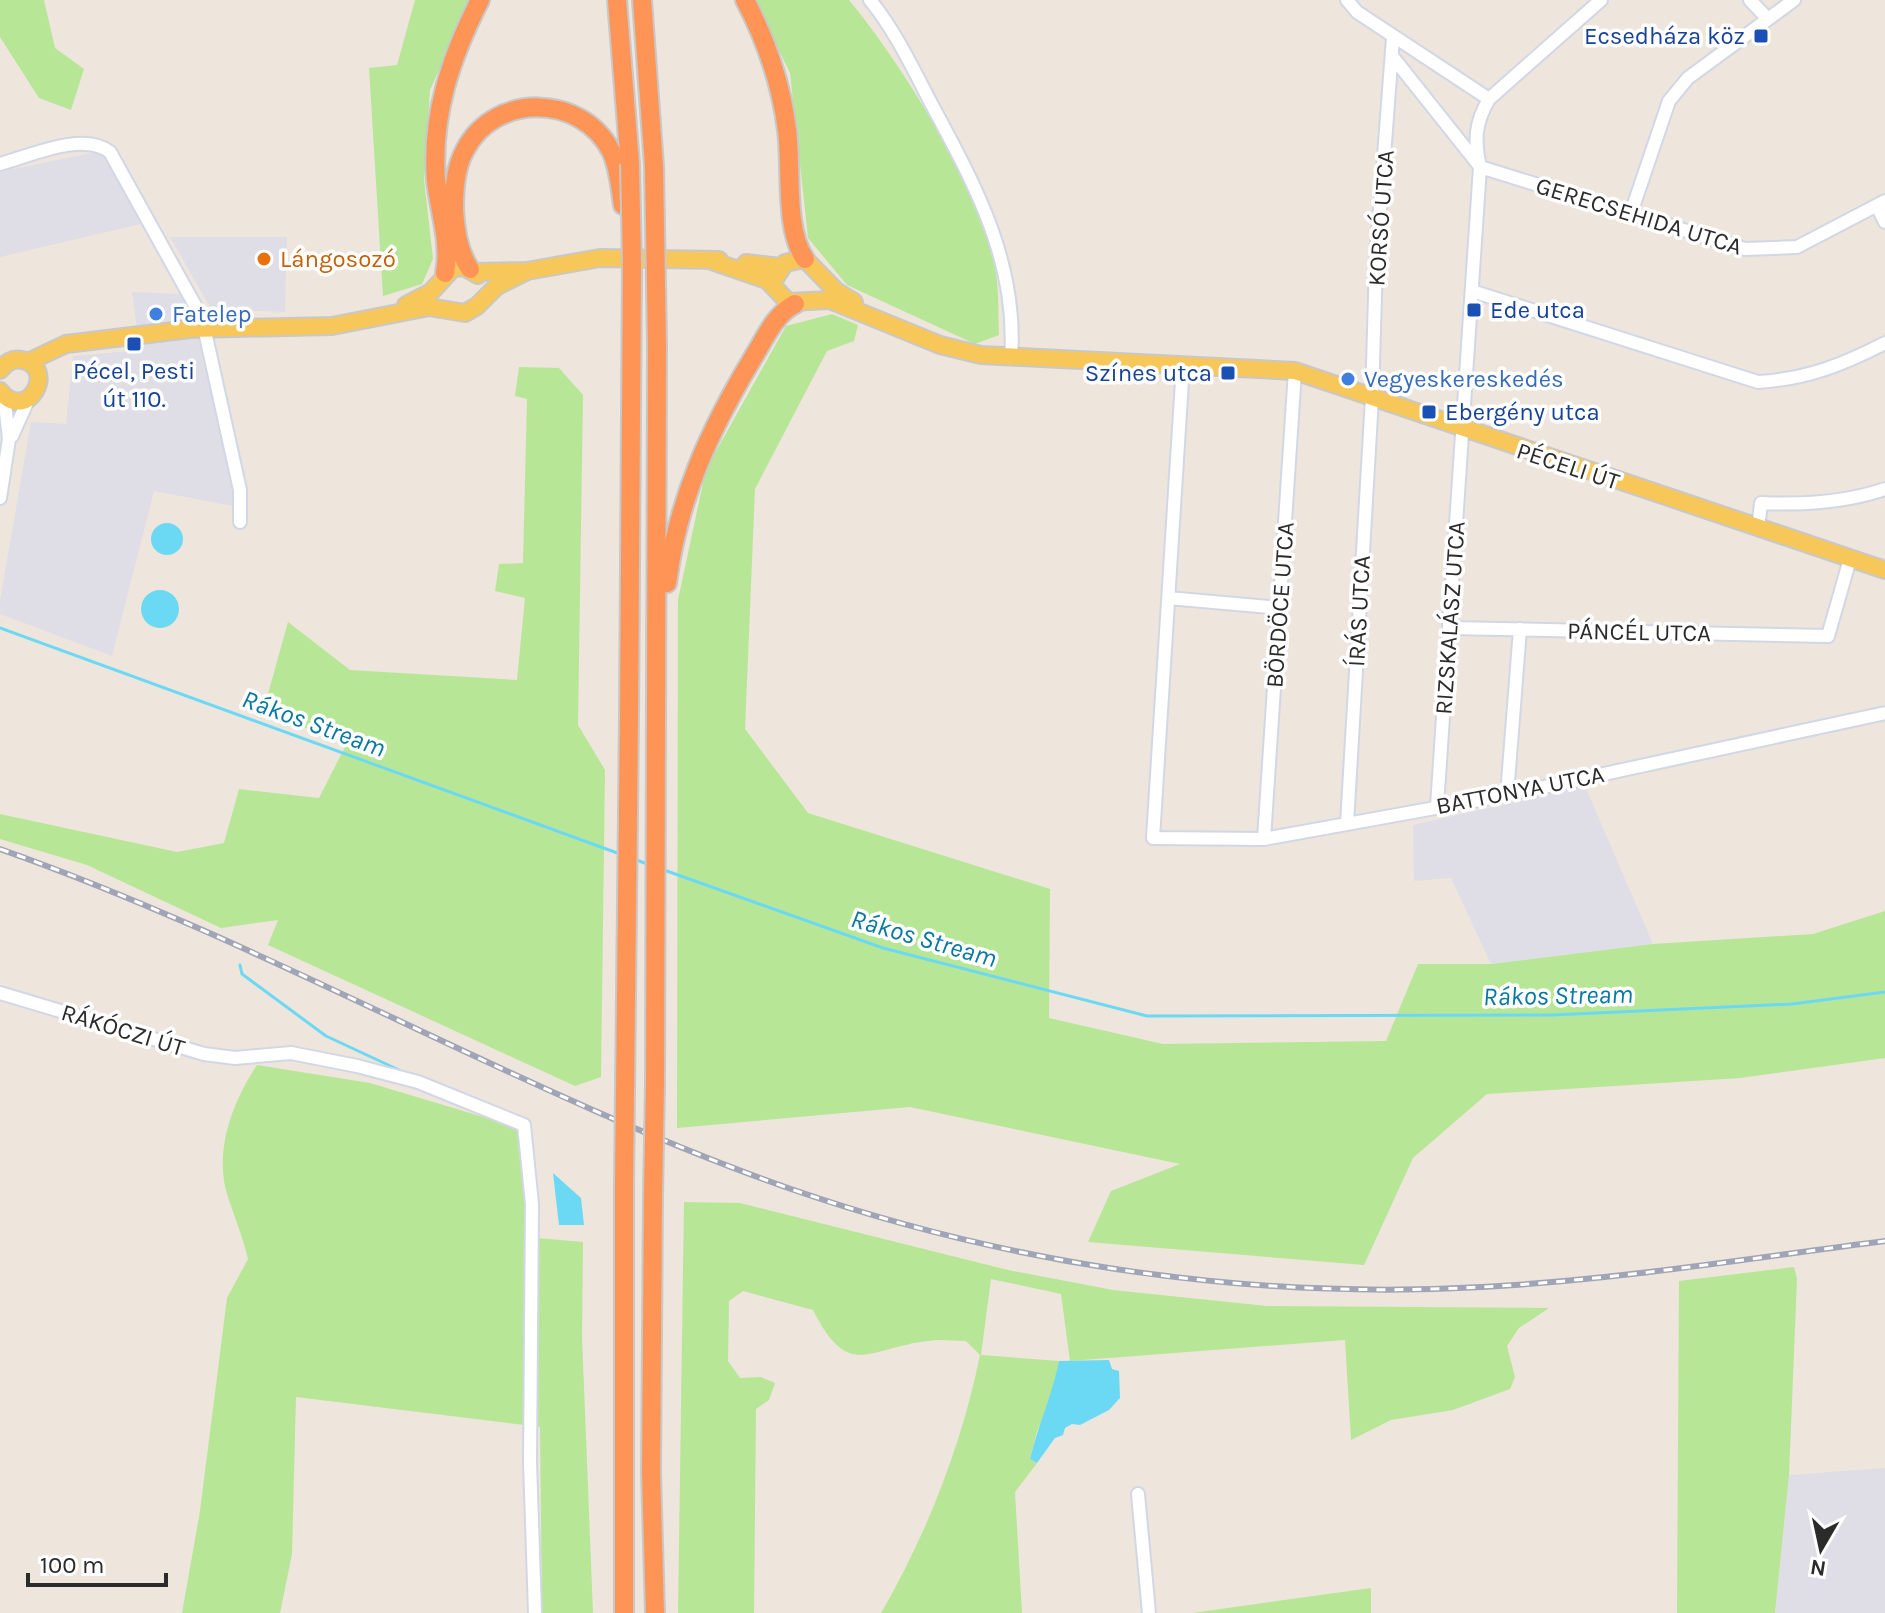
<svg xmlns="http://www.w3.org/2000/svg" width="1885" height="1613" font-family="Karla,sans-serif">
<rect width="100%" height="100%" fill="#eee5dd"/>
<path fill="#dfdee6" d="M110,149L145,223L0,257V172Z
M170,237H287L285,312L211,309Z
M132,292L181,294L192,312L238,507L154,491L112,656L0,614V601L31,422L66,424L73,356L140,350Z
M1585,786L1653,944L1491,964L1451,878L1414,881L1413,825Z
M1885,1468V1613H1775L1789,1475Z"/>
<path fill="#b8e697" d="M0,0H44L55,48L84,69L71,110L39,98L0,37Z
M415,0H470L430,90L424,180L433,259L422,284L383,296L369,68L397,65Z
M754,0H849C899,60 986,196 996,273C999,293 998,314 999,335L975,344L847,285L808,238L790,73Z
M832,314L858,325L854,341L827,351L755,489L745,729L808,813L1050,889L1049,1018L1163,1044L1386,1041L1418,964H1491L1653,944L1813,934L1885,911V1058L1740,1078L1487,1094L1413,1158L1364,1265L1088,1242L1111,1191L1180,1164L910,1107L677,1128L678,600L706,469L786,326Z
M519,367L559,368L583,395L578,725L605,770L601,1077L575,1086L268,945L278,920L221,928L87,865L0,839V814L177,852L224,843L239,789L319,798L347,743L263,712L288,622L350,670L517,680L525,598L495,591L499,564L523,563L527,399L515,396Z
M257,1065L370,1083L527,1130L538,1238L583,1242L582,1337L593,1613H542L540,1427L296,1397L292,1554L280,1613H182L200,1511L227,1298L248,1259C243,1237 234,1216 227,1194C214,1150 233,1101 257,1065Z
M684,1202L740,1203L1008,1270L1113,1290L1267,1306L1549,1308L1519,1328L1507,1346L1515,1377L1510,1389L1453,1410L1391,1420L1351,1440L1345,1340L1070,1361L1061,1294L991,1279L981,1355L1059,1361L1051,1403L1037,1431L1030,1459L1037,1463L1015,1492L1022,1613H881C927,1534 962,1444 980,1355L966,1341C953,1341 940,1339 928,1341C867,1348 849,1381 813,1310L743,1291L729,1301L728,1361L740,1378L761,1377L775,1383L769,1400L756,1409L754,1613H678Z
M1794,1267L1797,1279L1789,1475L1775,1613H1677L1679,1281Z
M1371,1588V1613H1192Z"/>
<path fill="#6cd9f4" d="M151 539a16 16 0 1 1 32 0a16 16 0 1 1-32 0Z
M141 609a19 19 0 1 1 38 0a19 19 0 1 1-38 0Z
M553,1173L581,1198L584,1225H559Z
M1109,1360L1112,1369L1119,1371L1120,1398L1109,1410L1080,1425L1072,1424L1065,1428L1063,1435L1055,1438L1037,1463L1030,1459C1038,1425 1052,1396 1059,1361Z"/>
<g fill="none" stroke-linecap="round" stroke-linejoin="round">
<path stroke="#6cd9f4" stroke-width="3" d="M0,628L620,854
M634,859L650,865
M664,870L883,948L1147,1016L1552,1015L1792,1004L1885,992
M240,965L242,974L326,1036L399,1070"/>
<defs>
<path id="minor" d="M870,0C896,32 913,69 932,105C975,185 1018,263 1011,357
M1347,0L1357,12L1489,99
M1750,0L1768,19
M1392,56L1478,164
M0,164C30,156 82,131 110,152L202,318L240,490V522
M1480,167L1745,249L1797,247L1885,201
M1877,206L1885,222
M1630,216L1669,101L1688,78L1794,0
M1472,291L1758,382C1807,379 1842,365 1885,343
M1183,365L1153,838L1264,839L1507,795L1885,713
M12,436L29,398
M0,498L9,439L4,395
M1758,529L1761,503C1801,505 1847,502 1885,489
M1168,598L1280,608
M1450,628L1828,636L1850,559
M1507,795L1520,629
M1437,806L1480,167C1474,140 1475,123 1489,99L1601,0
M1347,824L1372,398L1376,262L1393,37
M1264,839L1295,371
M0,993L204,1054L235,1058L291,1053L357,1066L418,1082L524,1125L532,1204L530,1462L535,1613
M1138,1494L1149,1613"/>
<path id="major" d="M709,260L767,280L788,302L830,300L940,345L981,355L1295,371L1885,570
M746,263L780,267
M475,272L527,271L600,258L719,260
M776,277L785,263L805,259L836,291L854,302
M406,305L431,292L453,268L464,267L478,275
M28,362L66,344L190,329L332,326L429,307L465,313L477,306L497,286L527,271
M0,370C6,363 12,358 22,360C58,367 28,425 0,391"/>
<path id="highway" d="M617,0L630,164
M642,0L654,166
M745,0C767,42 781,83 787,130C792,167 784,229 805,259
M470,269C459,253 455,230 454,210C454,190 455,168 465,150C495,92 582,94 611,151C619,167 620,187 623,205
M445,273C451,242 439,210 436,180C431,115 451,57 480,0
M667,583C678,498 710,429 754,356C765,338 775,314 795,304
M629,717L632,264
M655,1084L657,345
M624,1184V1613
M653,1196L651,1473L655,1613"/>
</defs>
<use href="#minor" stroke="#d2d7e5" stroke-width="16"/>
<use href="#major" stroke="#c8c8c8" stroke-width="20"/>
<use href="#highway" stroke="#c8c8c8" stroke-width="22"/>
<use href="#minor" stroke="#fff" stroke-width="12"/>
<use href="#major" stroke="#f7c759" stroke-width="16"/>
<use href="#highway" stroke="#ff9457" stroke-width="18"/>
<defs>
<path id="rail" d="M0,849C271,944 520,1094 791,1189C1011,1265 1249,1300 1482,1287C1617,1280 1751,1258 1885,1241"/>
</defs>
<use href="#rail" stroke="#9fa4b6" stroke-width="6"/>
<use href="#rail" stroke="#fff" stroke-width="3" stroke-dasharray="9" stroke-linecap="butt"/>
<defs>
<path id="highway-bridge" d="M630,164L632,264
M654,166L657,345
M624,1184L629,717
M653,1196L655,1084"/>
</defs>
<use href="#highway-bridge" stroke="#c8c8c8" stroke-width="22" stroke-linecap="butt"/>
<use href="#highway-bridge" stroke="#ff9457" stroke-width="18"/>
</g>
<g fill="#1a4fb4" stroke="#fff" stroke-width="3">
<rect x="1753" y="28" width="16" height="16" rx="4"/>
<rect x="1466" y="302" width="16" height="16" rx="4"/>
<rect x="126" y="336" width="16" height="16" rx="4"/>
<rect x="1220" y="365" width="16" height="16" rx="4"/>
<rect x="1421" y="404" width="16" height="16" rx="4"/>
</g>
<circle fill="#e8710a" stroke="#fff" stroke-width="3" cx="264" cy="259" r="8"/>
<g fill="#3f7fe0" stroke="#fff" stroke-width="3">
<circle cx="156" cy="314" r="8"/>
<circle cx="1348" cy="379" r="8"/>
</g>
<g text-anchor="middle" stroke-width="7" stroke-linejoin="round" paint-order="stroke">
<g font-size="24" fill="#164399" stroke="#fff" text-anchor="end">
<text x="1745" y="44">Ecsedháza köz</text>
<text x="1490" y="318" text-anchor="start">Ede utca</text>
<text x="134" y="379" text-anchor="middle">Pécel, Pesti<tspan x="134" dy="28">út 110.</tspan></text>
<text x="1212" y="381">Színes utca</text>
<text x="1445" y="420" text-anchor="start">Ebergény utca</text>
</g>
<g font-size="24" fill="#2b2b2b" stroke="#fff">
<text transform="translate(1639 216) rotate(17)" y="8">GERECSEHIDA UTCA</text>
<text transform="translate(1381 218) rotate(-86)" y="8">KORSÓ UTCA</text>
<text transform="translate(1568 466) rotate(18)" y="8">PÉCELI ÚT</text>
<text transform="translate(1280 605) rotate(-86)" y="8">BÖRDÖCE UTCA</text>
<text transform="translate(1359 611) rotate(-87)" y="8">ÍRÁS UTCA</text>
<text transform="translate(1450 618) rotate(-86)" y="8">RIZSKALÁSZ UTCA</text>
<text transform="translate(1639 632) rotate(1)" y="8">PÁNCÉL UTCA</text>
<text transform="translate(1520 790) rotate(-11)" y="8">BATTONYA UTCA</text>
<text transform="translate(123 1030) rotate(17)" y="8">RÁKÓCZI ÚT</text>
</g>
<g font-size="24" fill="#c56008" stroke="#fff" text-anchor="start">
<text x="280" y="267">Lángosozó</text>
</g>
<g font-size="24" fill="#366cbe" stroke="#fff" text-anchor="start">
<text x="172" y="322">Fatelep</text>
<text x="1364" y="387">Vegyeskereskedés</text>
</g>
<g font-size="26" font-style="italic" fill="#0878a3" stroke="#fff">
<text transform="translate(314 723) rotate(20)" y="9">Rákos Stream</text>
<text transform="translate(924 938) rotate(16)" y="9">Rákos Stream</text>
<text transform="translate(1558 995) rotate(-1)" y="9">Rákos Stream</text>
</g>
</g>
<g transform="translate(1821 1549) rotate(189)" stroke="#ffffff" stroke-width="6" paint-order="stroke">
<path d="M0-6L14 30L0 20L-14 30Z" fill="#2b2b2b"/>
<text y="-12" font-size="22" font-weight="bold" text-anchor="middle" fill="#2b2b2b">N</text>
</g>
<path d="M28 1573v12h138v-12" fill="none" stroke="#2b2b2b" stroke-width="4"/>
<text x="40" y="1573" font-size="24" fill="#2b2b2b" stroke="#ffffff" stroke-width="6" paint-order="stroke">100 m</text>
</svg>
